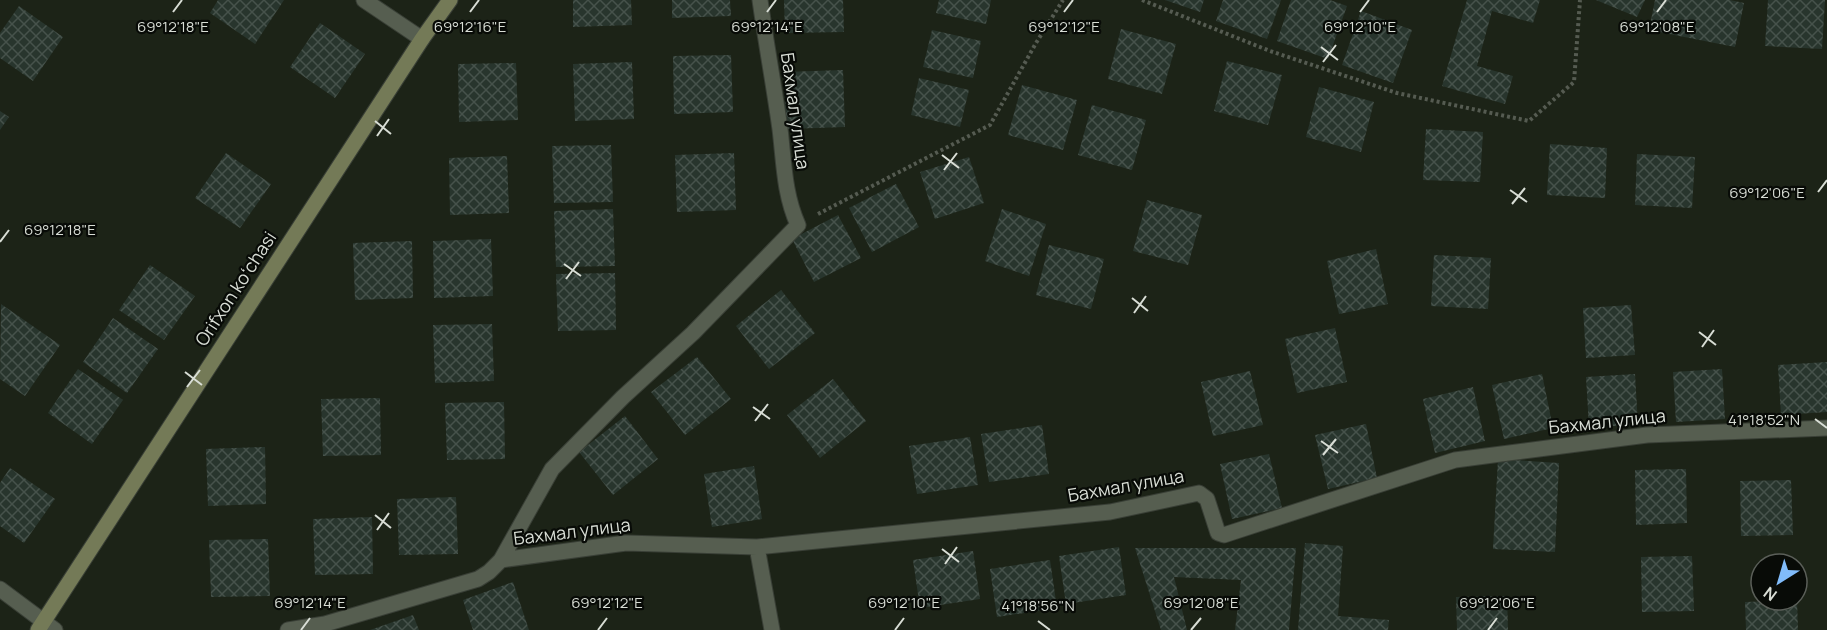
<svg xmlns="http://www.w3.org/2000/svg" width="1827" height="630" font-family="Manrope,sans-serif">
<defs>
<pattern id="building-cross-hatch" width="8" height="8" patternUnits="userSpaceOnUse" patternTransform="scale(1.5)"><rect width="8" height="8" fill="#28352d"/><path d="M0 0l8 8M0 8l8-8" fill="none" stroke="#46524b"/></pattern>
</defs>
<rect width="100%" height="100%" fill="#1c2317"/>
<path fill="url(#building-cross-hatch)" d="M218,0H284L255,44L210,13Z
M573,0H631L632,25L573,27Z
M672,0H730L731,16L672,18Z
M784,0H843L844,32L785,33Z
M939,0H991L986,24L936,13Z
M1165,0H1204L1200,12Z
M1223,0H1281L1267,39L1216,21Z
M1291,0H1330L1347,6L1328,59L1277,41Z
M1467,0H1540L1533,23L1492,11L1477,66L1513,76L1505,104L1442,86Z
M1596,0H1645L1637,17Z
M1655,0H1730L1744,3L1735,47L1649,30Z
M1768,0H1825L1822,49L1765,46Z
M19,6L63,37L33,81L0,58V33Z
M1361,11L1412,30L1393,83L1342,65Z
M320,23L365,54L335,98L290,67Z
M1121,29L1176,44L1162,94L1108,79Z
M932,30L981,41L973,78L923,67Z
M731,55L733,112L674,114L673,56Z
M1227,61L1282,75L1268,125L1214,111Z
M632,62L634,119L575,121L573,64Z
M516,63L518,120L459,122L458,64Z
M843,70L845,127L786,129L784,72Z
M919,78L969,90L960,127L911,115Z
M1022,85L1077,100L1063,150L1008,135Z
M1319,87L1374,102L1361,152L1306,137Z
M1092,105L1146,120L1132,170L1078,155Z
M0,111L9,117L0,130Z
M1426,129L1483,132L1480,182L1423,180Z
M1550,144L1607,148L1605,198L1547,195Z
M611,145L613,202L554,203L552,146Z
M226,153L271,184L240,228L195,198Z
M734,153L736,210L677,212L675,155Z
M1637,154L1695,157L1692,208L1635,205Z
M507,156L509,213L450,215L449,158Z
M969,157L984,203L935,219L920,172Z
M896,184L919,227L872,252L849,208Z
M1147,200L1202,215L1188,265L1133,251Z
M613,209L615,266L556,267L554,211Z
M1002,209L1046,224L1029,276L985,261Z
M838,215L861,258L814,282L792,239Z
M491,239L493,296L434,298L433,241Z
M412,241L413,298L355,300L353,243Z
M1049,245L1104,259L1091,309L1036,295Z
M1376,249L1388,304L1339,314L1327,261Z
M1434,255L1491,258L1488,309L1431,306Z
M150,265L195,296L164,340L119,310Z
M615,273L616,330L558,331L556,274Z
M781,290L815,333L769,369L736,326Z
M1,304L60,345L25,396L0,379Z
M1631,305L1635,355L1586,358L1583,308Z
M113,318L158,349L127,393L83,362Z
M492,324L494,381L435,383L433,325Z
M1335,328L1347,382L1297,393L1285,339Z
M697,357L731,399L685,435L651,392Z
M1827,362V412L1781,415L1778,365Z
M78,369L123,400L92,444L48,413Z
M1722,369L1725,419L1676,422L1673,372Z
M1250,371L1263,425L1213,436L1201,382Z
M1542,374L1553,428L1504,439L1492,385Z
M1635,374L1638,425L1589,427L1586,377Z
M833,379L866,421L820,458L787,415Z
M1473,387L1485,441L1435,453L1423,399Z
M380,398L381,455L323,456L321,399Z
M504,402L505,459L447,460L445,403Z
M625,416L658,459L613,495L579,452Z
M1366,424L1377,478L1328,489L1315,435Z
M1042,425L1049,474L989,482L981,434Z
M970,437L978,485L917,494L909,446Z
M265,447L266,504L208,506L206,449Z
M1269,454L1282,508L1232,519L1220,464Z
M1498,459L1559,463L1555,552L1493,549Z
M754,466L762,519L712,527L704,474Z
M10,468L55,499L24,543L0,526V483Z
M1686,469L1687,523L1636,525L1635,470Z
M1791,480L1793,535L1741,536L1740,481Z
M456,497L458,554L399,555L397,499Z
M372,517L373,574L315,575L313,519Z
M268,539L270,596L211,597L209,540Z
M1305,543L1343,546L1338,616L1389,620L1388,630H1298Z
M1119,547L1126,595L1066,604L1059,556Z
M1135,548H1296L1289,630H1235L1241,580L1174,577L1187,630H1161Z
M973,551L980,599L920,608L913,560Z
M1692,556L1694,611L1642,612L1641,557Z
M1050,560L1057,608L997,617L990,569Z
M513,582L529,630H473L463,600Z
M1507,596L1508,630H1457L1456,597Z
M1797,600L1798,630H1746L1745,602Z
M413,615L419,630H370Z"/>
<g fill="none" stroke-linecap="round" stroke-linejoin="round">
<defs>
<path id="street" d="M364,0L422,39
M757,547L772,630
M501,560L626,543L757,547L1110,512L1199,493L1207,499L1218,533L1224,535L1455,460L1647,435L1827,428
M0,589L55,630
M288,630L325,624L478,579L489,572L501,560L552,469L623,397L693,333L798,225C784,194 784,162 780,129C774,86 766,43 760,0"/>
<path id="secondary" d="M38,630L422,39L450,0"/>
</defs>
<use href="#street" stroke="#393f36" stroke-width="17"/>
<use href="#secondary" stroke="#393f36" stroke-width="17"/>
<path stroke="#555b51" stroke-width="4" stroke-dasharray="3 3" stroke-linecap="butt" d="M1142,0L1270,51L1397,93L1529,121L1574,82L1580,0
M818,214L990,125L1036,43L1063,0"/>
<use href="#street" stroke="#565e50" stroke-width="15"/>
<use href="#secondary" stroke="#747a57" stroke-width="15"/>
</g>
<path fill="none" stroke="#d8ddd5" stroke-width="2" d="M173,12L182,0M470,12L479,0M767,12L776,0M1064,12L1073,0M1360,12L1369,0M1657,12L1666,0M1321,47L1338,60M1323,62L1336,45M375,121L391,134M377,136L389,119M942,155L959,168M944,170L957,153M1510,190L1527,202M1818,192L1827,180M1512,204L1525,188M0,242L9,230M564,264L581,276M566,279L579,262M1132,298L1148,311M1134,313L1146,296M1699,332L1716,345M1702,347L1714,330M185,372L202,385M187,387L200,370M753,407L770,419M1815,419L1827,428M755,421L768,404M1321,441L1338,453M1323,455L1336,439M375,515L391,528M377,530L389,513M942,549L959,562M945,564L957,547M1038,621L1050,630M301,630L310,618M598,630L607,618M895,630L904,618M1191,630L1201,618M1488,630L1497,618"/>
<g text-anchor="middle" stroke-width="4.5" stroke-linejoin="round" paint-order="stroke">
<g font-size="18" fill="#d8ddd5" stroke="#080b07">
<text transform="translate(795 111) rotate(82)" y="6">Бахмал улица</text>
<text transform="translate(236 289) rotate(-57)" y="6">Orifxon koʻchasi</text>
<text transform="translate(1607 422) rotate(-6)" y="6">Бахмал улица</text>
<text transform="translate(1126 486) rotate(-10)" y="6">Бахмал улица</text>
<text transform="translate(572 532) rotate(-7)" y="6">Бахмал улица</text>
</g>
</g>
<g font-size="15" text-anchor="middle" fill="#d8ddd5" stroke="#080b07" stroke-width="4.5" stroke-linejoin="round" paint-order="stroke">
<text x="173" y="32">69°12'18"E</text>
<text x="470" y="32">69°12'16"E</text>
<text x="767" y="32">69°12'14"E</text>
<text x="1064" y="32">69°12'12"E</text>
<text x="1360" y="32">69°12'10"E</text>
<text x="1657" y="32">69°12'08"E</text>
<text x="1767" y="198">69°12'06"E</text>
<text x="60" y="235">69°12'18"E</text>
<text x="1764" y="425">41°18'52"N</text>
<text x="310" y="608">69°12'14"E</text>
<text x="607" y="608">69°12'12"E</text>
<text x="904" y="608">69°12'10"E</text>
<text x="1201" y="608">69°12'08"E</text>
<text x="1497" y="608">69°12'06"E</text>
<text x="1038" y="611">41°18'56"N</text>
</g>
<g transform="translate(1779 582) rotate(217)"><circle r="28" fill="#080b07" stroke="#5b5f59" stroke-width="1.5"/>
<path d="M0-4.5L10 22L0 15L-10 22Z" fill="#81bcfa"/>
<text y="-9" font-size="16" font-weight="bold" text-anchor="middle" fill="#d8ddd5">N</text>
</g>
</svg>
